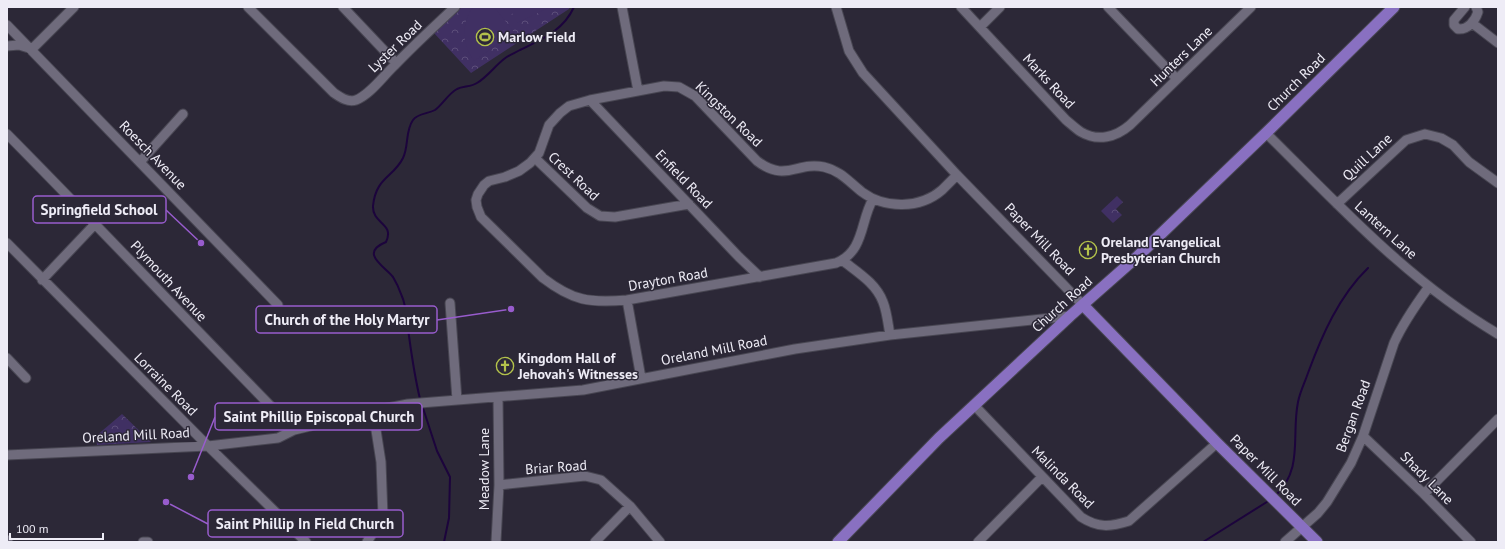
<svg xmlns="http://www.w3.org/2000/svg" width="1505" height="549" font-family="'PT Sans',sans-serif">
<defs>
<pattern id="forest-crowns" width="20" height="18" patternUnits="userSpaceOnUse"><rect width="20" height="18" fill="#403063"/><path d="M2 6a3 3 0 1 1 6 0M12 15a3 3 0 1 1 6 0" fill="none" stroke="#5c4e7a"/></pattern>
</defs>
<rect width="100%" height="100%" fill="#2c2837"/>
<path fill="url(#forest-crowns)" d="M462,7H570L569,9L471,73L434,33Z
M1117,196L1123,202L1116,209L1122,215L1113,223L1101,211Z
M122,414L151,442L97,445L96,436Z"/>
<path fill="#403063" d="M473,7H494L514,32L474,61C462,43 461,24 473,7Z
M509,7H550L517,23Z"/>
<g fill="none" stroke-linecap="round" stroke-linejoin="round">
<path stroke="#1c043c" stroke-width="2" d="M420,399C415,378 412,358 409,336C407,322 407,306 401,294C399,288 396,282 393,277C384,266 359,253 386,242C395,223 372,224 373,206C376,177 393,178 403,158C409,146 405,131 413,120C418,113 428,114 435,110C443,104 448,94 457,89C463,86 471,87 477,83C487,77 495,66 504,59C509,55 515,53 520,50C542,39 563,31 574,7
M422,405L437,451L450,477L449,518L444,542
M1275,496C1304,469 1291,436 1298,402C1300,392 1305,382 1308,373C1322,335 1339,296 1368,268
M1203,542L1270,500"/>
<defs>
<path id="minor" d="M248,7L334,93C340,97 348,103 356,100C370,95 384,75 395,65C414,45 435,26 455,7
M343,7L396,63
M622,7L638,91
M836,7L849,51L863,73L957,175L1083,305
M961,7L1066,120C1071,124 1076,129 1081,132C1098,142 1116,137 1130,125L1251,7
M1108,7L1177,79
M1465,7L1454,20V25L1458,29C1468,30 1475,21 1478,12L1476,7
M1472,23L1498,43
M7,25L278,305
M980,27L1000,7
M7,46L19,45L32,49L74,7
M590,100L739,257L760,277
M1266,133C1340,206 1408,281 1498,334
M7,134C104,232 198,332 294,430
M535,158L587,208L600,216L615,217L689,204
M140,162L183,114
M873,199C860,221 865,251 836,263L627,300C589,303 573,301 543,278L481,217L477,207L476,200L478,194L484,185L489,181L505,177L519,171L530,163L539,153L549,125L560,113L569,106L590,100L664,86L679,87L695,96L757,161C786,183 797,161 824,167C841,171 849,182 862,192C885,209 920,209 942,190C947,185 952,180 957,175
M1337,204L1406,140L1425,134L1441,138L1453,145L1469,162L1498,183
M7,243L208,446L306,542
M842,260C857,272 876,283 883,302C887,312 888,324 890,335
M42,280L96,223
M627,300L641,378
M450,303L457,400
M7,358L26,378
M974,405L1081,517C1098,528 1110,527 1129,521L1217,443
M1363,436L1424,494L1471,542
M7,455L208,446L278,438L294,430L373,411L408,404L583,390L795,349L890,335L1070,316
M499,485L585,476L601,480L630,506L660,542
M1424,494L1498,419
M7,540L8,542
M143,542H148
M367,542L383,517L381,462L373,411
M496,542L499,485L498,397
M595,542L630,506
M978,542L1042,477
M1285,542L1318,513L1327,502L1351,463L1363,436L1394,343C1403,323 1415,306 1428,288"/>
<path id="major" d="M1083,305L1217,443L1317,542
M838,542L939,438L1070,316L1138,256L1266,133L1394,7"/>
</defs>
<use href="#minor" stroke="#484652" stroke-width="11"/>
<use href="#major" stroke="#484652" stroke-width="13"/>
<use href="#minor" stroke="#6f6b7c" stroke-width="9"/>
<use href="#major" stroke="#8970c1" stroke-width="11"/>
</g>
<defs>
<symbol id="stadium-ring" viewBox="-11 -11 22 22"><circle r="9.5" fill="#2c2837" stroke="#b3c24b" stroke-width="1.5"/><path d="M0-5a6.5 5 0 1 0 0 10a6.5 5 0 1 0 0-10ZM-3.5-1.8h7v3.6h-7Z" fill="#b3c24b"/></symbol>
<symbol id="church-ring" viewBox="-11 -11 22 22"><circle r="9.5" fill="#2c2837" stroke="#b3c24b" stroke-width="1.5"/><path d="M-1.2-6h2.4v3.5h3.3v2.4h-3.3V6h-2.4V-.1h-3.3v-2.4h3.3Z" fill="#b3c24b"/></symbol>
</defs>
<g fill-rule="evenodd">
<use href="#stadium-ring" x="475" y="27" width="20" height="20"/>
<use href="#church-ring" x="1078" y="240" width="20" height="20"/>
<use href="#church-ring" x="495" y="356" width="20" height="20"/>
</g>
<g text-anchor="middle" stroke-width="3" stroke-linejoin="round" paint-order="stroke">
<g font-size="14" font-weight="bold" fill="#eeecf6" stroke="#2c2837" text-anchor="start">
<text x="498" y="42">Marlow Field</text>
<text x="1101" y="247">Oreland Evangelical<tspan x="1101" dy="16">Presbyterian Church</tspan></text>
<text x="518" y="363">Kingdom Hall of<tspan x="518" dy="16">Jehovah's Witnesses</tspan></text>
</g>
<g font-size="14" fill="#eeecf6" stroke="#2c2837">
<text transform="translate(395 46) rotate(-44)" y="5">Lyster Road</text>
<text transform="translate(1181 56) rotate(-44)" y="5">Hunters Lane</text>
<text transform="translate(1049 81) rotate(47)" y="5">Marks Road</text>
<text transform="translate(1296 82) rotate(-45)" y="5">Church Road</text>
<text transform="translate(729 114) rotate(44)" y="5">Kingston Road</text>
<text transform="translate(153 155) rotate(46)" y="5">Roesch Avenue</text>
<text transform="translate(1367 157) rotate(-43)" y="5">Quill Lane</text>
<text transform="translate(574 176) rotate(43)" y="5">Crest Road</text>
<text transform="translate(684 179) rotate(46)" y="5">Enfield Road</text>
<text transform="translate(1386 230) rotate(42)" y="5">Lantern Lane</text>
<text transform="translate(1040 239) rotate(46)" y="5">Paper Mill Road</text>
<text transform="translate(668 279) rotate(-10)" y="5">Drayton Road</text>
<text transform="translate(169 281) rotate(47)" y="5">Plymouth Avenue</text>
<text transform="translate(1062 304) rotate(-42)" y="5">Church Road</text>
<text transform="translate(714 350) rotate(-11)" y="5">Oreland Mill Road</text>
<text transform="translate(166 384) rotate(45)" y="5">Lorraine Road</text>
<text transform="translate(1353 416) rotate(-70)" y="5">Bergan Road</text>
<text transform="translate(136 435) rotate(-3)" y="5">Oreland Mill Road</text>
<text transform="translate(556 467) rotate(-4)" y="5">Briar Road</text>
<text transform="translate(484 469) rotate(-90)" y="5">Meadow Lane</text>
<text transform="translate(1266 470) rotate(45)" y="5">Paper Mill Road</text>
<text transform="translate(1063 477) rotate(45)" y="5">Malinda Road</text>
<text transform="translate(1427 478) rotate(45)" y="5">Shady Lane</text>
</g>
</g>
<path fill="none" stroke="#985ccd" stroke-width="1.5" d="M201 243L166 210M511 309L437 320M191 477L215 417M166 502L208 524"/>
<g fill="#985ccd" stroke="#2c2837" stroke-width="1.5">
<circle cx="201" cy="243" r="4"/>
<circle cx="511" cy="309" r="4"/>
<circle cx="191" cy="477" r="4"/>
<circle cx="166" cy="502" r="4"/>
</g>
<g fill="#2c2837" stroke="#985ccd" stroke-width="1.5">
<rect x="33" y="196" width="133" height="27" rx="4"/>
<rect x="256" y="306" width="181" height="27" rx="4"/>
<rect x="215" y="403" width="207" height="27" rx="4"/>
<rect x="208" y="510" width="195" height="27" rx="4"/>
</g>
<g font-size="15" text-anchor="middle" font-weight="bold" fill="#eeecf6">
<text x="99" y="215">Springfield School</text>
<text x="347" y="325">Church of the Holy Martyr</text>
<text x="319" y="422">Saint Phillip Episcopal Church</text>
<text x="305" y="529">Saint Phillip In Field Church</text>
</g>
<rect width="1505" height="549" fill="none" stroke="#eeecf6" stroke-width="16"/>
<path d="M10 533v6h93v-6" fill="none" stroke="#eeecf6" stroke-width="2"/>
<text x="16" y="533" font-size="12" fill="#eeecf6" stroke="#2c2837" stroke-width="3" paint-order="stroke">100 m</text>
</svg>
